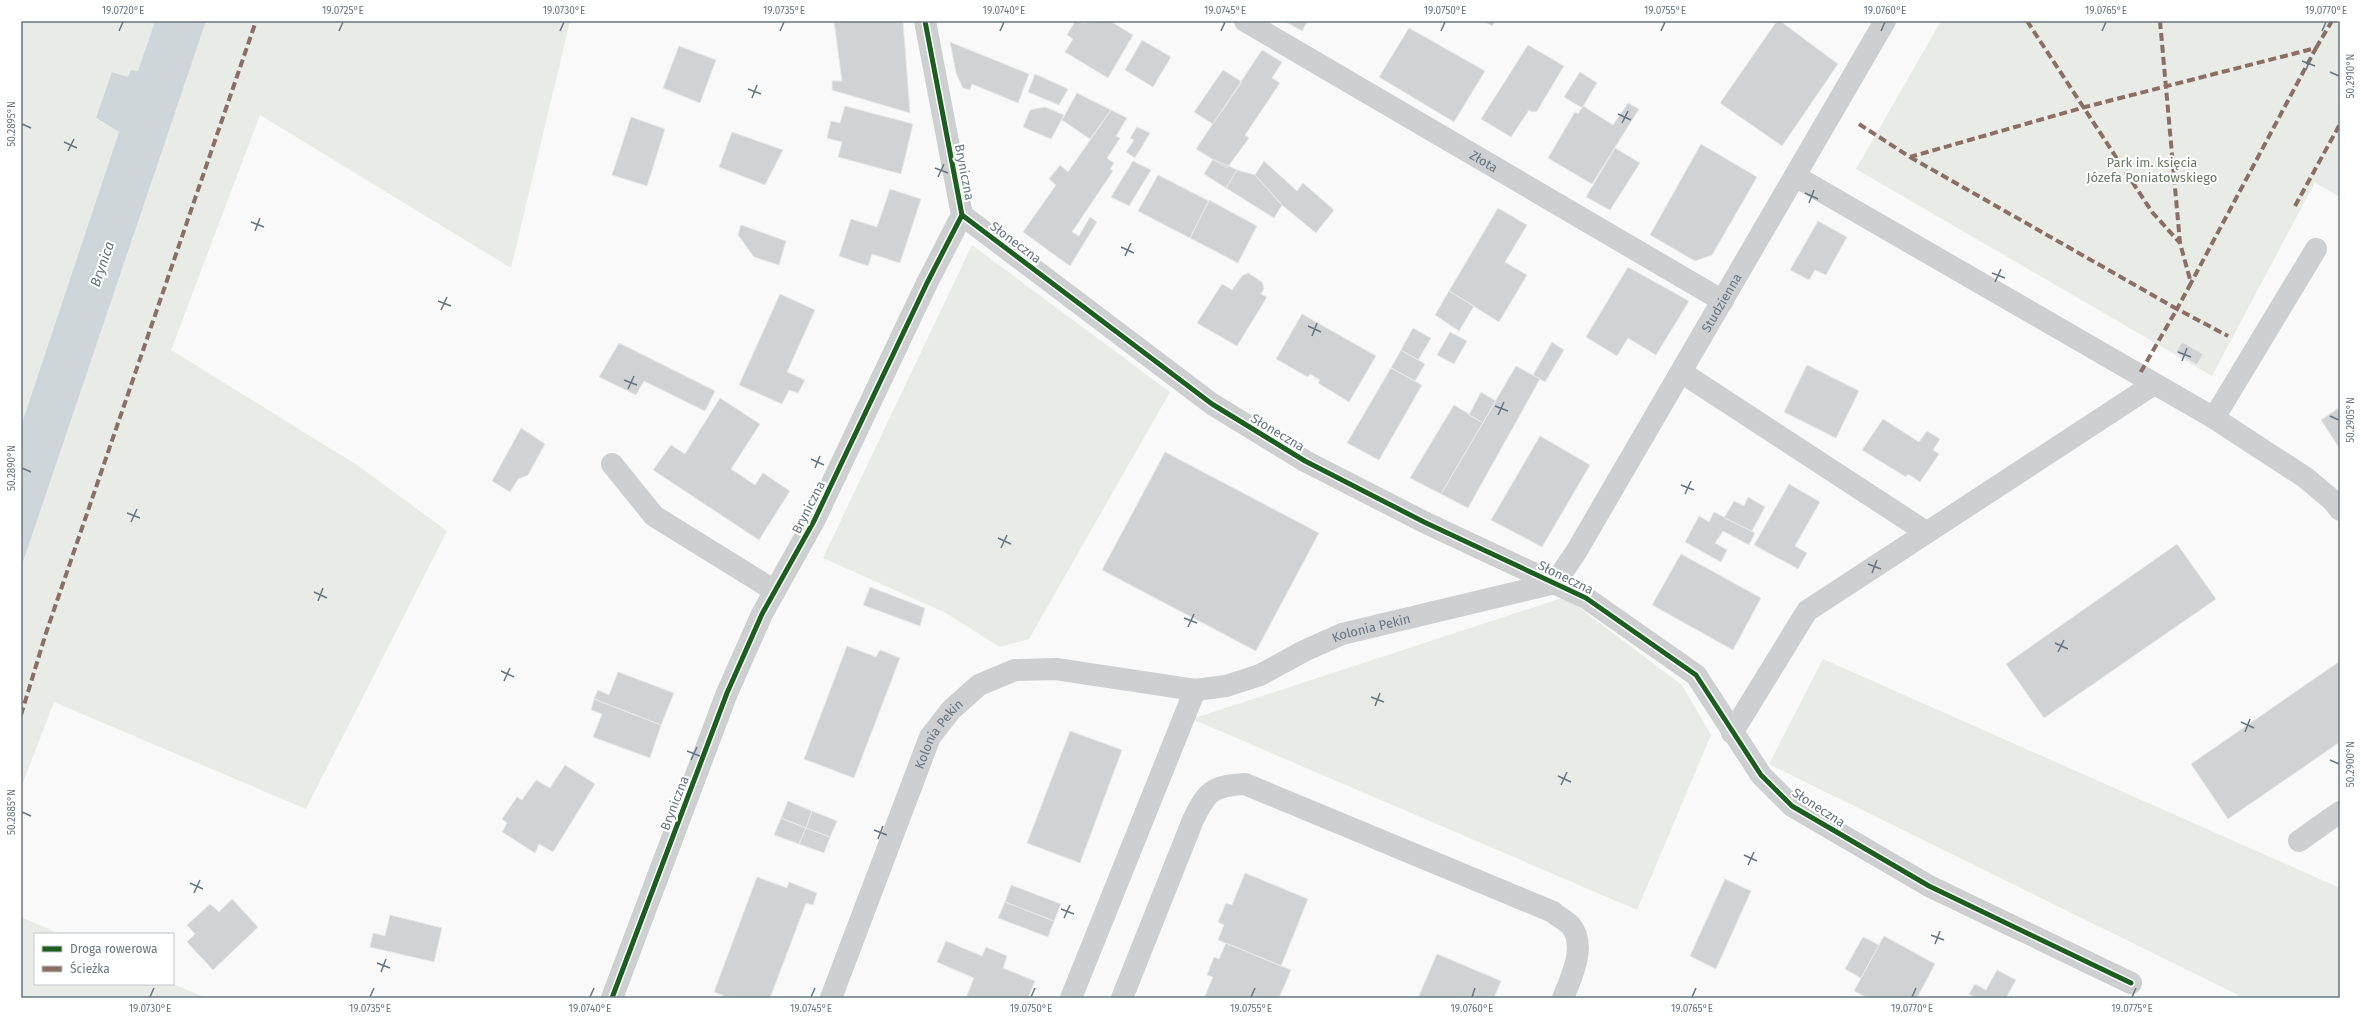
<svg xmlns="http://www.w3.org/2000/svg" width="2361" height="1019" font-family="'Fira Sans',sans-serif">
<rect width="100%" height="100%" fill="#f9f9f9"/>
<path fill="#e8e9e9" d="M2340,135V197L2314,182Z"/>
<path fill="#e8ebe6" d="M21,21H155L138,71L129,77L96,119L119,132L21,426Z
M206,21H570L511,268L260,115L171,350L357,465L447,531L306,809L54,702L21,788V568Z
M1941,21H2340V135L2212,376L1856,169Z
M972,245L1170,392L1029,639L1000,647L944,612L823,558Z
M1565,597L1682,685L1711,735L1637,910L1192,719Z
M1823,659L2340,888V998H2236L2238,995L1769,764Z
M21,917L60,934H35V984H173L206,998H21Z"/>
<path fill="#ced6d9" d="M155,21H206L21,568V426L119,132L96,118L112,72L128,77L131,70L138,71Z"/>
<path fill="#d0d2d3" stroke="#e8e8e8" d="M834,21H903L910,113L832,90V81H842Z
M1075,21L1082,23L1110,21L1133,35L1108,78L1065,52L1073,39L1067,35Z
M1284,21H1308L1302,31Z
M1483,21H1496L1492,26Z
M1777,21H1780L1838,64L1782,146L1720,103Z
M1409,28L1485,71L1454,122L1379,77Z
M1142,40L1171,57L1153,87L1125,70Z
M950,42L1029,74L1018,103L972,84L970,90L963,88L956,73Z
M1528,45L1564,66L1537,111L1532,112L1529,110L1511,137L1481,119Z
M679,46L716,60L700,103L663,88Z
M1262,50L1282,62L1272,78L1280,83L1245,135L1249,138L1227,168L1196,149Z
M1223,70L1242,82L1213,124L1194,112Z
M1580,72L1597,83L1582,108L1564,97Z
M1035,74L1068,89L1059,105L1028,92Z
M1077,93L1111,110L1090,139L1062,120Z
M1628,103L1639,109L1592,184L1548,158L1575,112L1578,114L1583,106L1613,125Z
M845,106L913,124L901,174L838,157L842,142L827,138L831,121L840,123Z
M1045,107L1064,115L1051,139L1023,127L1030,110Z
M1111,110L1127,118L1116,136L1120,138L1107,158L1114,163L1110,169L1113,171L1072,232L1079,236L1090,217L1097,222L1070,266L1023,232L1056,185L1049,179L1060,165L1068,172Z
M631,117L665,129L647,186L612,175Z
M1137,127L1150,133L1135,158L1126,152L1134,140L1130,138Z
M732,132L783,150L765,185L719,167Z
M1701,144L1757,177L1712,255L1695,261L1650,235Z
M1615,148L1640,163L1610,210L1586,197Z
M1213,159L1237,170L1226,188L1204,174Z
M1133,161L1151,170L1129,206L1111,197Z
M1264,161L1297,191L1303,183L1334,210L1316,233L1282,205L1255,175Z
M1237,170L1255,175L1282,205L1274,218L1226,188Z
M1158,175L1209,201L1190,238L1138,211Z
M890,189L921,199L900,263L872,254L868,266L839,256L851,219L877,227Z
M1209,200L1257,226L1238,263L1190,238Z
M1498,208L1527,225L1505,262L1527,275L1499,322L1449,291Z
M1818,221L1847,237L1826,275L1815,270L1809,280L1790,270Z
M741,225L786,241L779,265L754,257L738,235Z
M1628,267L1689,301L1656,355L1628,338L1617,356L1586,337Z
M1248,273L1262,282L1264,288L1261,294L1267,297L1237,346L1197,323L1222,284L1232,290L1242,276Z
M1449,291L1474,306L1459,331L1435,315Z
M780,294L815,310L787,372L805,380L798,393L789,390L782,404L739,385Z
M1302,314L1376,356L1349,402L1318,383L1320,380L1310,374L1308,377L1276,359Z
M1413,328L1431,338L1418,360L1401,350Z
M1450,332L1467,341L1454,364L1437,355Z
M1552,342L1564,350L1545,382L1533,375Z
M2182,342L2203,354L2197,365L2176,352Z
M619,343L715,391L705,411L644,381L636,395L599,377Z
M1401,350L1425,364L1415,381L1391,368Z
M1807,365L1859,391L1836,438L1784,412Z
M1516,366L1540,379L1468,508L1441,494Z
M1391,368L1422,385L1379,460L1347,443Z
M1481,392L1496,401L1483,423L1469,415Z
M720,398L760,424L731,469L755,485L763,473L790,491L759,540L653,470L671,445L685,454Z
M1454,405L1483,423L1441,494L1410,478Z
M2340,407V449L2321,420Z
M1883,419L1919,442L1927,431L1940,439L1933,450L1939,454L1920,482L1908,474L1906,477L1862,450Z
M521,428L545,444L528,475L518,479L510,492L492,481Z
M1540,436L1590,465L1542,547L1491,520Z
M1165,452L1319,533L1256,651L1102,570Z
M1789,484L1820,502L1795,546L1807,553L1798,569L1754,545Z
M1748,497L1765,507L1752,531L1724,518L1734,501L1744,506Z
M1714,512L1755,533L1749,545L1723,531L1715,543L1727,550L1721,562L1685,542L1699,516L1709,522Z
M2177,544L2216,599L2044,718L2006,664Z
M1681,554L1761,598L1733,650L1652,605Z
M870,587L925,608L920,626L863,605Z
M847,646L876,657L880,650L900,658L854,778L804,759Z
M2340,661V742L2228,819L2191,764Z
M618,672L674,693L661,725L594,699L598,690L609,695Z
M594,699L661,725L650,758L593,737L602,714L591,710Z
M1070,731L1122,750L1080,863L1027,843Z
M565,765L595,784L553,852L539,844L535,853L502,832L507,823L502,819L517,797L522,800L536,780L550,788Z
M788,801L812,811L806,828L781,818Z
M812,811L837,821L830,837L806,828Z
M781,818L806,828L799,844L774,835Z
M806,828L830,837L824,853L799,844Z
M1245,873L1308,899L1281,966L1218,940L1224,925L1218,922L1226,903L1232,905Z
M757,877L787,888L789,882L817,893L813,905L806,903L770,998H729L714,992Z
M1725,879L1751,891L1716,969L1690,956Z
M1011,885L1061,904L1054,921L1005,902Z
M232,899L258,927L213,970L187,942L195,934L187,925L210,904L219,912Z
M1005,902L1054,921L1048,937L998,918Z
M390,915L442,928L434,962L370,947L373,933L385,936Z
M1884,936L1935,964L1917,998H1868L1854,991Z
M1863,937L1879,945L1861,978L1845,969Z
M946,941L982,956L986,947L1007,956L1003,968L1035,981L1028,998H966L974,978L937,962Z
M1226,943L1291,970L1279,998H1204L1213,977L1207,975L1214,957L1219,959Z
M1437,954L1501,981L1494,998H1418Z
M1997,970L2016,980L2006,998H1975L1969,994L1975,984L1986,990Z"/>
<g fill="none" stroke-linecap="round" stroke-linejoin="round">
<g stroke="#cecfd0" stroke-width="22">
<path id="s1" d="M1245,21L1723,301"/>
<path d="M1795,176L2214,418L2306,478L2332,500L2340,510"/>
<path d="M962,215L1212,404L1305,461L1424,522L1586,598L1696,675L1761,775L1792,806L1929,886L2131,983"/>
<path d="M1681,372L1926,532"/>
<path d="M2214,418L2316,249"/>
<path d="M612,464L654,516L775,591"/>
<path id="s2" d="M1555,583L1576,552L1885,21"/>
<path d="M1732,733L1807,611L2154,384"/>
<path d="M2299,841L2340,812"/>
<path d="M612,998L727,693L762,614L814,521L927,283L962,215L925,21"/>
<path id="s3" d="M831,998L930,737L951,710L979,685L1015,670L1056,669L1195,690L1226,686L1260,675L1304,651L1342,634L1555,583"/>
<path d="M1071,998L1195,690"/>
<path d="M1122,998L1193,820C1207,791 1212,786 1245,784L1553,912C1558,917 1567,921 1571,926C1587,946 1571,978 1563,998"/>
</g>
<path stroke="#8d6e63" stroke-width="4" stroke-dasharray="8 4" stroke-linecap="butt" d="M2027,21L2152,212L2180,243
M2160,21L2180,243L2191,283L2177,309L2228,336
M2316,48L2332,21
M1859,124L1910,157L2085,107L2316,48L2191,283
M1910,157L2177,309L2139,375
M2295,206L2340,124
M21,715L46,633L256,21"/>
<defs>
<path id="cycleway" d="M962,215L1212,404L1305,461L1424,522L1586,598L1696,675L1761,775L1792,806L1929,886L2131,983
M612,998L727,693L762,614L814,521L927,283L962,215L925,21"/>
</defs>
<use href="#cycleway" stroke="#fff" stroke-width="8"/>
<use href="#cycleway" stroke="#1b5e20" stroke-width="5"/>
</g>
<path fill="none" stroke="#657683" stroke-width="1.5" d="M119,31L123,22M339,31L343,22M560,31L564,22M780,31L784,22M1000,31L1004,22M1221,31L1225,22M1441,31L1445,22M1661,31L1665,22M1881,31L1885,22M2102,31L2106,22M2322,31L2326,22M2302,61L2315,66M2306,70L2311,57M2330,72L2339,76M748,89L761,94M752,98L757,85M1618,114L1631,120M1622,123L1628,111M22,124L31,128M64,142L77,148M68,151L74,139M935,168L948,173M938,177L944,164M1805,193L1818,199M1809,203L1814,190M251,222L264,227M255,231L260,218M1121,247L1134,253M1125,256L1131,243M1992,273L2005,278M1995,282L2001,269M438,301L451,306M441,310L447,297M1308,326L1321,332M1312,336L1317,323M2178,352L2191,357M2182,361L2187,348M624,380L637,385M628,389L634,376M1495,406L1508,411M1498,415L1504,402M2330,416L2339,420M811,459L824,465M22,468L31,472M815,468L820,456M1681,485L1694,490M1685,494L1691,481M127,513L140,518M131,522L137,509M998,538L1011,544M1001,548L1007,535M1868,564L1881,569M1872,573L1877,560M314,592L327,598M318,601L323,588M1184,618L1197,623M1188,627L1194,614M2055,643L2068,649M2058,652L2064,640M501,671L514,677M504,681L510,668M1371,697L1384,702M1375,706L1380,693M2241,722L2254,728M2245,732L2250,719M687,751L700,756M691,760L697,747M2330,760L2339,764M1558,776L1571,782M1561,785L1567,772M22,812L31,816M874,830L887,835M878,839L883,826M1744,855L1757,861M1748,865L1754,852M190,883L203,889M194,893L200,880M1061,909L1074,914M1064,918L1070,905M1931,935L1944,940M1935,944L1940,931M377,963L390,968M381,972L386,959M150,997L154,988M370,997L374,988M590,997L594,988M811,997L815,988M1031,997L1035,988M1251,997L1255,988M1472,997L1475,988M1692,997L1696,988M1912,997L1916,988M2132,997L2136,988"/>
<g text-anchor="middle" stroke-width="4" stroke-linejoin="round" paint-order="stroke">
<g font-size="13" fill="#657683" stroke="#fff">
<text dy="5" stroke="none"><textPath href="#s1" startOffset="277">Złota</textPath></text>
<text transform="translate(965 172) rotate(79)" y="5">Bryniczna</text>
<text transform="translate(1016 242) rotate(37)" y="5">Słoneczna</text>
<text dy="5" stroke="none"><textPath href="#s2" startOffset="326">Studzienna</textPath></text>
<text transform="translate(1278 432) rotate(31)" y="5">Słoneczna</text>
<text transform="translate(808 507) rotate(-63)" y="5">Bryniczna</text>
<text transform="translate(1566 577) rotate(26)" y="5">Słoneczna</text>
<text dy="5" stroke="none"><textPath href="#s3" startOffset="760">Kolonia Pekin</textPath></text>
<text dy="5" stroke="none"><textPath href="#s3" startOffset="286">Kolonia Pekin</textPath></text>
<text transform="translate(674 803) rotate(-69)" y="5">Bryniczna</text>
<text transform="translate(1819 807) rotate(33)" y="5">Słoneczna</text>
</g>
<g font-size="13" fill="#687a64" stroke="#fff">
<text x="2152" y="167">Park im. księcia<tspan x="2152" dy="15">Józefa Poniatowskiego</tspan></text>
</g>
<g font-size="14" font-style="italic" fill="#60757c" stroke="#fff">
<text transform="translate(102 264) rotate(-71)" y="5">Brynica</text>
</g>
</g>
<rect width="2361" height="1019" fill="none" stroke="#ffffff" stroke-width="44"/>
<rect x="34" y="933" width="140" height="52" fill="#ffffff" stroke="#c1c8cd"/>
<rect x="42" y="946" width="20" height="6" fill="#1b5e20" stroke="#c1c8cd"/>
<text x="70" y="953" font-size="12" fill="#657683">Droga rowerowa</text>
<rect x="42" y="966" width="20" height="6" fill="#8d6e63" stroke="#c1c8cd"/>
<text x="70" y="973" font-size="12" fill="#657683">Ścieżka</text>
<rect x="22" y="22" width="2317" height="975" fill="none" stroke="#657683" stroke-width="1.5"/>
<g font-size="10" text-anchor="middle" fill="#657683">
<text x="123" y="14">19.0720°E</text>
<text x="343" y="14">19.0725°E</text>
<text x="564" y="14">19.0730°E</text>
<text x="784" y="14">19.0735°E</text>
<text x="1004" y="14">19.0740°E</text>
<text x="1225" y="14">19.0745°E</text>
<text x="1445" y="14">19.0750°E</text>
<text x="1665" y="14">19.0755°E</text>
<text x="1885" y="14">19.0760°E</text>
<text x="2106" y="14">19.0765°E</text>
<text x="2326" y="14">19.0770°E</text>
<text transform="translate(2350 76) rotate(-90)" y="4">50.2910°N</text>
<text transform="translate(11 124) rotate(-90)" y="4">50.2895°N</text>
<text transform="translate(2350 420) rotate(-90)" y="4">50.2905°N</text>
<text transform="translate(11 468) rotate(-90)" y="4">50.2890°N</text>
<text transform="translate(2350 764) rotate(-90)" y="4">50.2900°N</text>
<text transform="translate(11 812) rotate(-90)" y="4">50.2885°N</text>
<text x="150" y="1012">19.0730°E</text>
<text x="370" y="1012">19.0735°E</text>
<text x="590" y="1012">19.0740°E</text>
<text x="811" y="1012">19.0745°E</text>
<text x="1031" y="1012">19.0750°E</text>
<text x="1251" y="1012">19.0755°E</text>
<text x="1472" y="1012">19.0760°E</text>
<text x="1692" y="1012">19.0765°E</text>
<text x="1912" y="1012">19.0770°E</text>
<text x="2132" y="1012">19.0775°E</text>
</g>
</svg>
